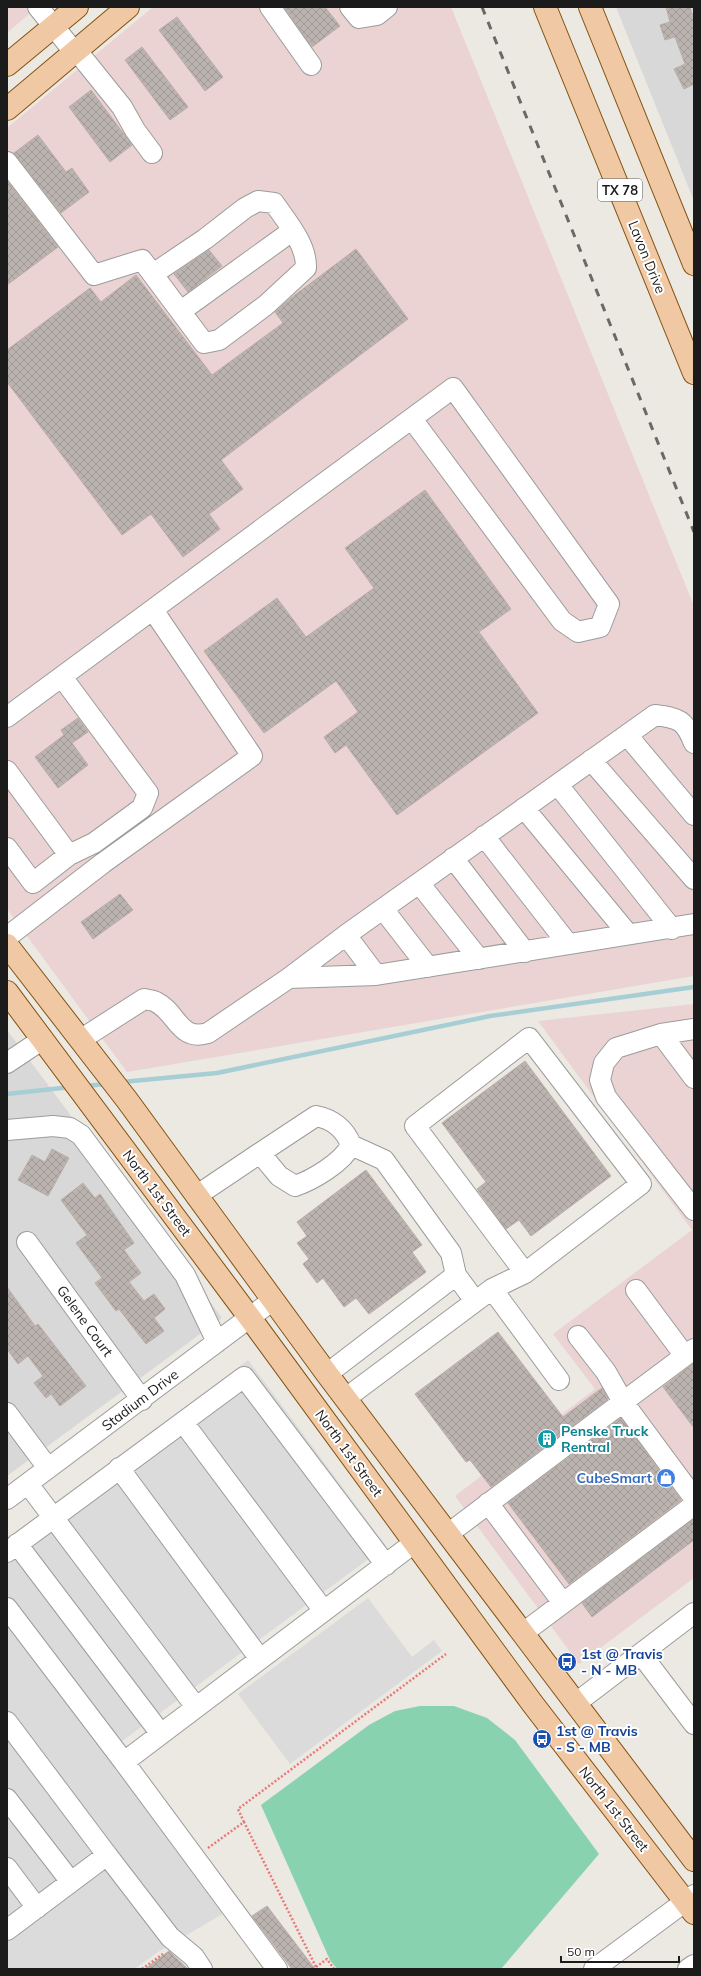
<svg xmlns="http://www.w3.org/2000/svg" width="701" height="1976" font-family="Mulish,sans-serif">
<defs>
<pattern id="building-cross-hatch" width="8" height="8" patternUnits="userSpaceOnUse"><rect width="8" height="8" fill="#bbb3af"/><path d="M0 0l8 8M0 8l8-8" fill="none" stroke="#a09996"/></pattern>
</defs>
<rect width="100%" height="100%" fill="#ece8e2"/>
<path fill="#d9d8d8" d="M616,7H694V201Z
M7,1030L222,1318L7,1476Z"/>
<path fill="#ebd3d4" d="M7,7H37L7,33Z
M153,7H451L694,606V976L127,1072L7,909V128Z
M694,1004V1578L579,1664L455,1496L595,1389L553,1334L692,1230L538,1021Z"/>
<path fill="#89d2b0" d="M420,1706H454L487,1718L515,1740L599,1854L501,1969H337L330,1960L261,1805L369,1725L395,1711Z"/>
<path fill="#dbdbdb" d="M248,1360L386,1546L106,1753L224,1913L158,1952L134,1969H7V1538Z
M368,1598L412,1657L434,1640L442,1651L290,1764L238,1694Z"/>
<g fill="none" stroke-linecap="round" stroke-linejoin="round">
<path stroke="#a7ced4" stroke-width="4.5" d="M122,1082L217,1073L490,1016L694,987
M84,1086L107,1084
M7,1094L71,1087"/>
</g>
<path fill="url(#building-cross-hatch)" stroke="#bbaea6" d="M284,7H325L340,26L312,47Z
M666,7H690L692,14L694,13V84L684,89L674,69L685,64L675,37L665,40L660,25L670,22Z
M177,17L223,77L205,91L159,30Z
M142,47L188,107L170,120L125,60Z
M91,90L132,145L110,162L69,107Z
M38,135L66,172L72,168L89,192L61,213L14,153Z
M7,181L58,247L7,285Z
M356,249L408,319L221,460L243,489L209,514L220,529L183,557L151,514L122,535L7,382V350L90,288L101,302L136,275L212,375L283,323L275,312L291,298Z
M209,250L222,266L188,292L174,274Z
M425,490L511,609L479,632L538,713L397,815L346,745L335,753L324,737L358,712L336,681L264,733L204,651L277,598L306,637L374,588L345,548Z
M78,718L88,732L72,743L88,765L58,788L35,757L64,735L61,730Z
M120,894L133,910L93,939L81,922Z
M525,1061L611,1176L531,1236L519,1220L506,1229L477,1189L486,1182L442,1123Z
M52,1149L69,1158L48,1196L18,1180L32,1155L45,1162Z
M366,1170L422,1245L412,1252L426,1272L369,1314L356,1298L344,1307L323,1278L317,1283L303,1264L309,1259L297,1243L307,1236L297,1222Z
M83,1183L95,1198L100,1194L134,1243L124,1250L141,1273L129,1282L144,1301L154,1294L165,1309L154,1318L164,1331L146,1344L119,1309L116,1311L95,1283L102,1278L76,1243L87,1235L61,1200Z
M7,1287L35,1326L38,1324L86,1386L60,1406L51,1394L46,1398L34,1383L43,1376L28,1356L18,1364L7,1349Z
M498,1332L563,1417L602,1388L608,1399L491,1487L470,1460L466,1462L415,1394Z
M694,1363V1428L663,1387Z
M621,1418L681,1500L569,1584L508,1503Z
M694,1519V1540L592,1617L582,1603Z
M267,1906L315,1969H292L252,1916Z
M169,1951L188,1969H145Z"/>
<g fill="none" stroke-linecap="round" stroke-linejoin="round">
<defs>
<path id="minor" d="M38,7L75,53
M270,7L311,65
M350,7L359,18L377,15L387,7
M77,51L122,107L135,130L152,153
M7,162L94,275L142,260L204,343L219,340L266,305L306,268C307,245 287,222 274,203L258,201L245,208L205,239L153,274
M181,311L292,231
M7,717L453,388L609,604L600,627L578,632L562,621L412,419
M627,735L694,815
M591,760L694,879
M7,771L69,855
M558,785L672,929
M524,808L628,934
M484,836L568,944
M7,848L33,883L69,855L94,843L142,808L148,793L62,677
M453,858L525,952
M419,883L479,959
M383,909L428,967
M346,935L376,975
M7,937L103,863L252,756L153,610
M289,978L376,975L694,924
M694,1029L661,1034L616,1048L604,1063L600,1080L606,1097L694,1210
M661,1034L694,1078
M80,1040L144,999C148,1000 153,1000 156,1002C177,1012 179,1042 208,1033L289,978L346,935L655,715C679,718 685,720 694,743
M7,1063L43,1039
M7,1130L53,1126L70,1128L81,1135L185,1275L217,1342
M351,1145L384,1160L451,1253L456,1275
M196,1196L260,1153L279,1176L295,1186C313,1180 343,1162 351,1145C345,1129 332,1119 316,1116L260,1153
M27,1242L142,1400
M492,1289L559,1380
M636,1290L685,1356
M578,1336L606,1372L623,1402L694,1349
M327,1374L456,1275L475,1301
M346,1398L492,1289L525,1273L641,1184L529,1038L415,1126L525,1273
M7,1413L48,1468
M183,1422L324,1611
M119,1468L260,1659
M28,1484L196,1707
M7,1499L273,1300
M488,1503L563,1603
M448,1534L623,1402L694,1498
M17,1544L161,1734
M7,1552L244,1377L386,1565
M7,1608L124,1762L414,1543
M523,1633L694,1505
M641,1654L694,1724
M576,1703L694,1613
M7,1722L107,1855
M124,1762L277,1969
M7,1799L71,1882
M7,1868L37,1908
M7,1930L107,1855L170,1937L194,1957L202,1969
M594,1969L694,1895
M688,1969L694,1965"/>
<path id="major" d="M545,7L694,373
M590,7L694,264
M7,65L77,7
M7,109L128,7
M7,945L127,1100L327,1374L694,1860
M7,992L250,1318L532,1703L694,1913"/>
</defs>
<use href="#minor" stroke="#9c9c9c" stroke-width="22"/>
<use href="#major" stroke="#825311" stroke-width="24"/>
<path stroke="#e87976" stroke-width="2.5" stroke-dasharray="2 2" stroke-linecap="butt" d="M244,1822L238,1809L446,1654
M208,1848L244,1822L316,1967L313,1969
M316,1967L327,1959L334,1969
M142,1969L163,1954"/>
<use href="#minor" stroke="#fff" stroke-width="20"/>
<use href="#major" stroke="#f0c8a3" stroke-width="22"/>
<path stroke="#696969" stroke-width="3" stroke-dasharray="8 8" stroke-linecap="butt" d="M482,7L694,532"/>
</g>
<defs>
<symbol id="building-disc" viewBox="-11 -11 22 22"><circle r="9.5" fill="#0f9aa8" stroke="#fff"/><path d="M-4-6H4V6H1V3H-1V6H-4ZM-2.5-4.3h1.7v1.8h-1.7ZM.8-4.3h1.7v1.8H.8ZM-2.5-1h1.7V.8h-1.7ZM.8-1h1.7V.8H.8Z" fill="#fff"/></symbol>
<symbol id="shop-disc" viewBox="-11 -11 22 22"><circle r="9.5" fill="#3f7fe0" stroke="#fff"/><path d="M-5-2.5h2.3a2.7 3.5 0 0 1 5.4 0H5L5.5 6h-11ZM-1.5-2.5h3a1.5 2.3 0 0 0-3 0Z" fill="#fff"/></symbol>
<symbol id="bus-disc" viewBox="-11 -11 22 22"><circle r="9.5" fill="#1a4fb4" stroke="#fff"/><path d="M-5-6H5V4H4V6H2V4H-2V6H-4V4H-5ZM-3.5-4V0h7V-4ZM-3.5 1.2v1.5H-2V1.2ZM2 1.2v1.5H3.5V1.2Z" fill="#fff"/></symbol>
</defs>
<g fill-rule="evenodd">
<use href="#building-disc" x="536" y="1428" width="22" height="22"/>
<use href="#shop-disc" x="655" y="1467" width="22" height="22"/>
<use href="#bus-disc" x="556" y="1651" width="22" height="22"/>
<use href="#bus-disc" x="531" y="1728" width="22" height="22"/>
</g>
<g text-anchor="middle" stroke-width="4" stroke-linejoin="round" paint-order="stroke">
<rect fill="#fff" stroke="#5f5f5f" stroke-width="1" x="598" y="179" width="44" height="22" rx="3"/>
<g font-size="13" font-weight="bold" fill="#1b1b1b">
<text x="620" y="195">TX 78</text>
</g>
<g font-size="14" fill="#1b1b1b" stroke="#fff">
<text transform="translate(647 257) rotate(68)" y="5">Lavon Drive</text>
<text transform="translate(157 1193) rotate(53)" y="5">North 1st Street</text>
<text transform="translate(85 1321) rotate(54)" y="5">Gelene Court</text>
<text transform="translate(140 1400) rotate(-37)" y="5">Stadium Drive</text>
<text transform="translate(349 1453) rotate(54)" y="5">North 1st Street</text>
<text transform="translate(614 1809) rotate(52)" y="5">North 1st Street</text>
</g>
<g font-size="14" font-weight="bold" fill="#0d838f" stroke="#fff" text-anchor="start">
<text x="561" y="1436">Penske Truck<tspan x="561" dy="16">Rentral</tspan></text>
</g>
<g font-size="14" font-weight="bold" fill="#366cbe" stroke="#fff" text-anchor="end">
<text x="652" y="1483">CubeSmart</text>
</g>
<g font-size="14" font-weight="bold" fill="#164399" stroke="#fff" text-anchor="start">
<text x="581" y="1659">1st @ Travis<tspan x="581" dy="16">- N - MB</tspan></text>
<text x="556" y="1736">1st @ Travis<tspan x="556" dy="16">- S - MB</tspan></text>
</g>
</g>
<rect width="701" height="1976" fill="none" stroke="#1b1b1b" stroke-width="16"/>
<path d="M561 1956v6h118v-6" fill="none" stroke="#1b1b1b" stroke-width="2"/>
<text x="567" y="1956" font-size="12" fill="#1b1b1b" stroke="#ffffff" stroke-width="3" paint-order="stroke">50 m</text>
</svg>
